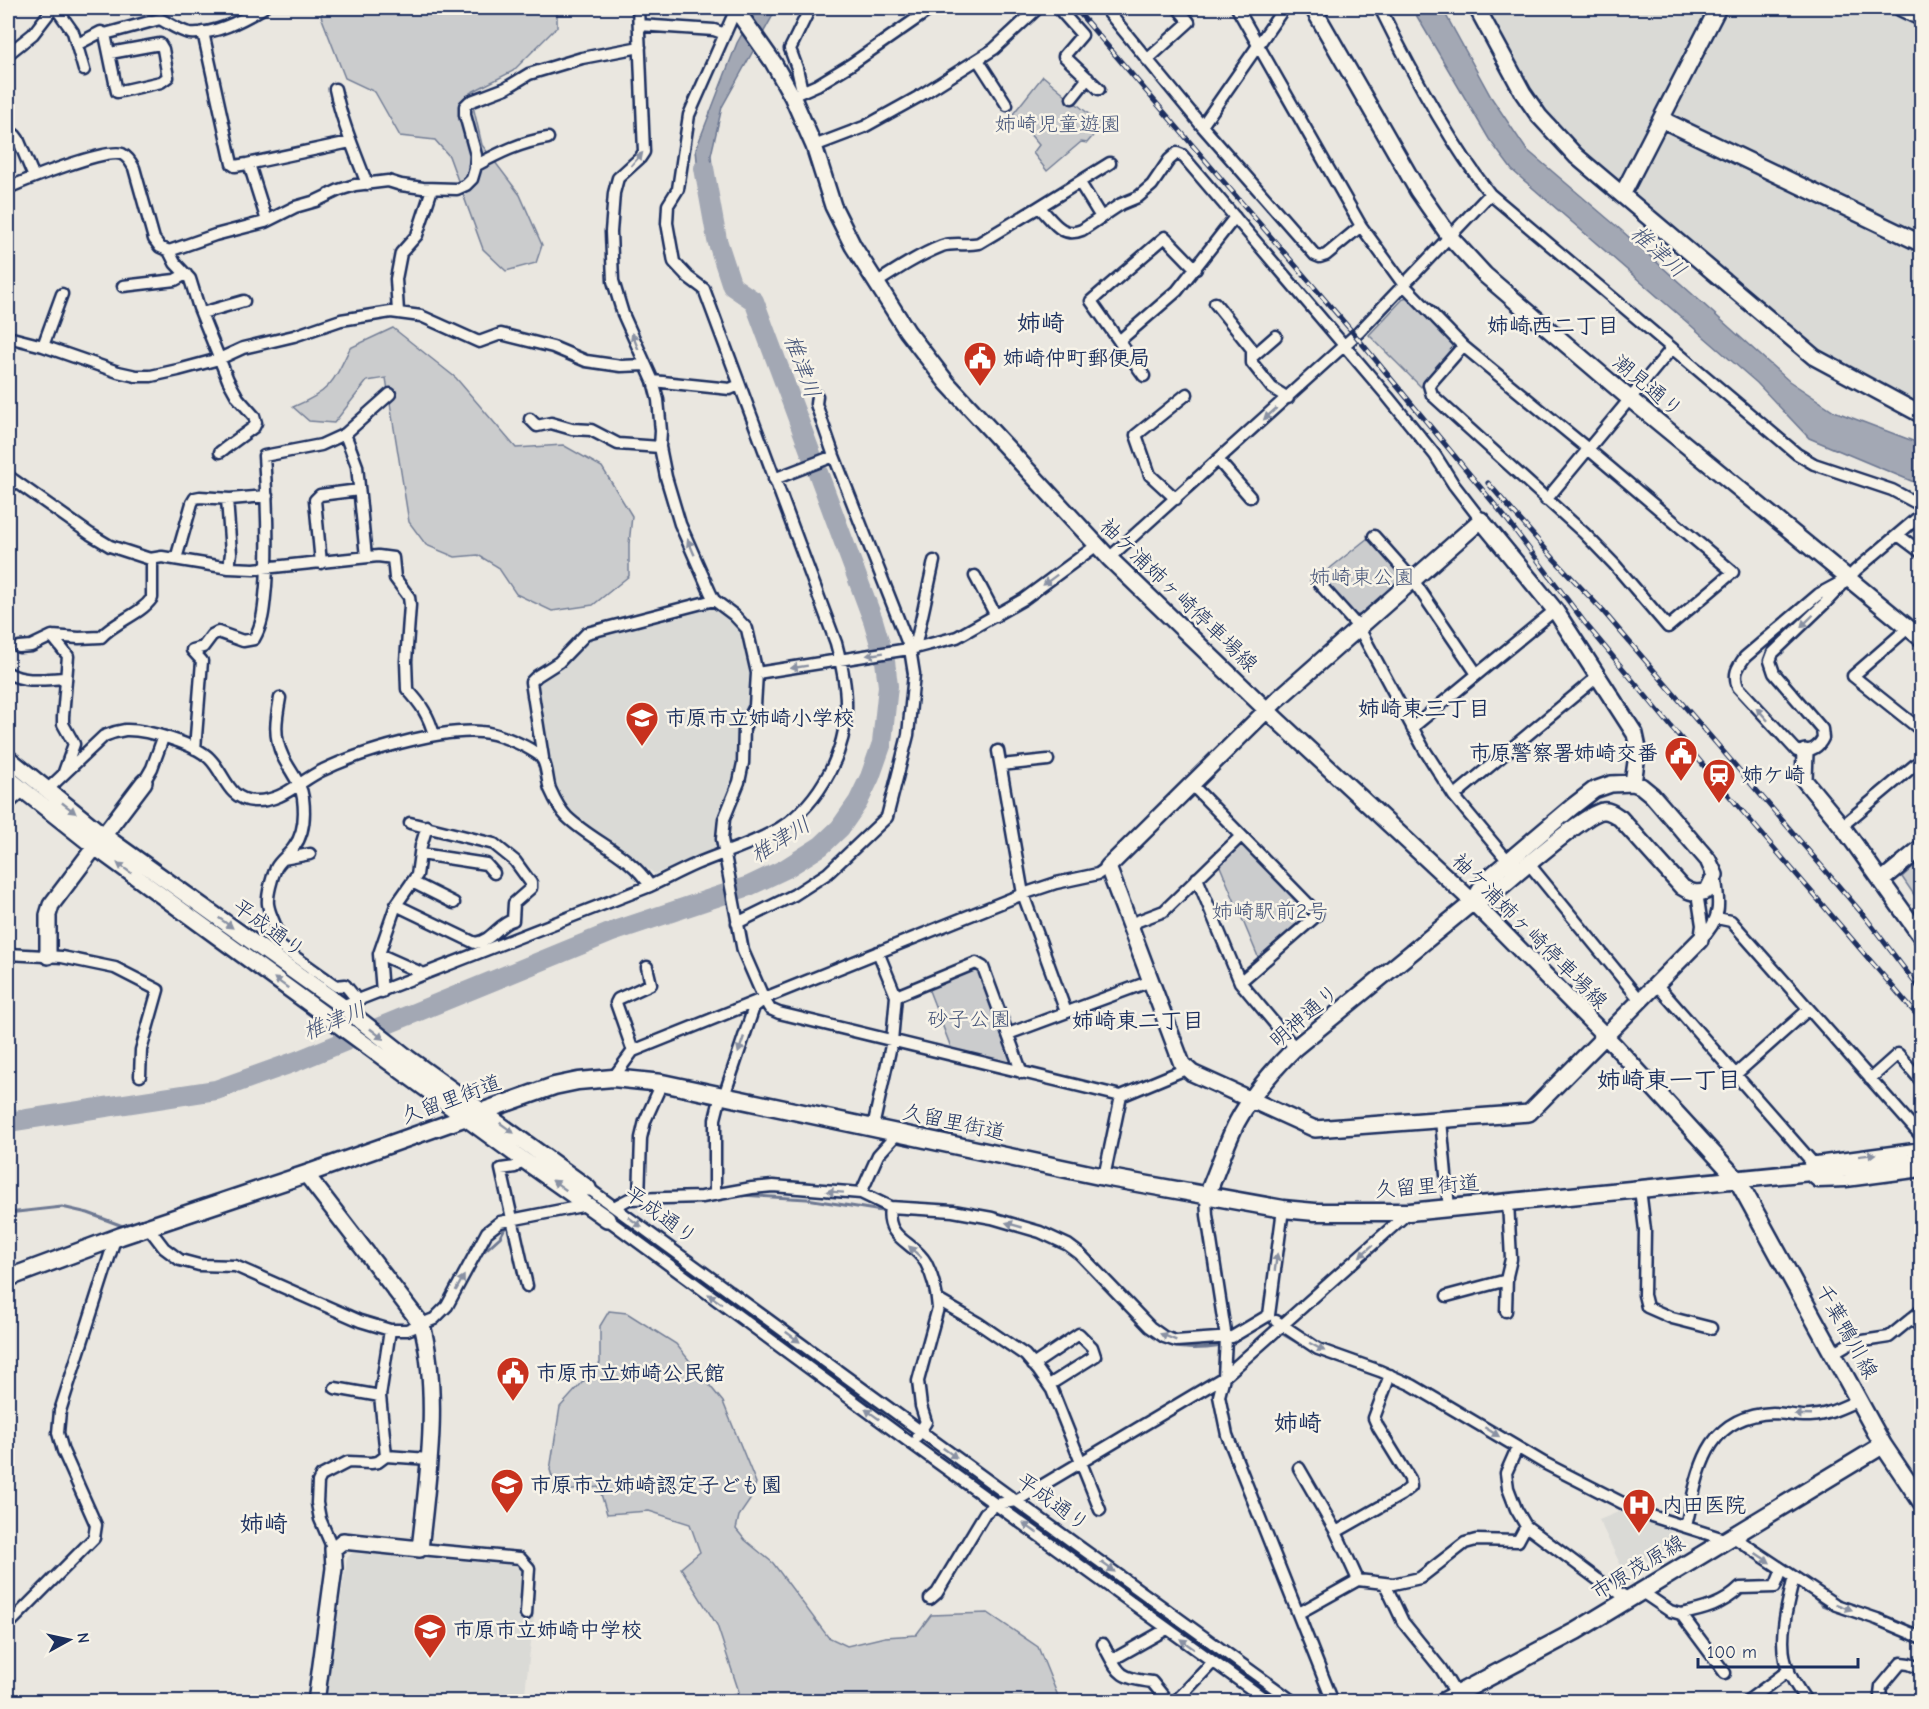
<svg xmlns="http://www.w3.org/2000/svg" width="1929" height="1709" font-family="'Comic Neue','Klee One',sans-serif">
<rect width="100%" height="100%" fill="#eae7e0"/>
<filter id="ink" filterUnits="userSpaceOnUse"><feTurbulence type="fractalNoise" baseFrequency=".0167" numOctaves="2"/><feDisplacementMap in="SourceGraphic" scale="12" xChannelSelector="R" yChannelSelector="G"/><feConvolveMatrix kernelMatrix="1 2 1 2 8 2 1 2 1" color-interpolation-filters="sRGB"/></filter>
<g filter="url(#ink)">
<path fill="#dadad6" d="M1483,8H1711L1624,180L1614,181L1577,148L1554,123L1518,72Z
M1725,8H1886L1921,24V238L1676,120L1673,110Z
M1672,132L1921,251V408L1815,349L1636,199L1634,186L1660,135Z
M711,605L741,629L750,678L749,703L739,727V766L724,808L717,814L716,845L712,851L655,874L567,811L550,777L534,685L592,634Z
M1633,1506L1667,1523L1676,1545L1624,1572L1599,1520Z
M352,1553L516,1565L524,1573L521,1613L534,1617L524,1701L325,1702L347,1558Z"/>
<path fill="#cbcccd" stroke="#737e96" stroke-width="1.5" d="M325,8H498L503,14L508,8H557V27L513,71L470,93L482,145L520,195L542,245L536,263L506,271L483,249L449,156L435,140L400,136L375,92L345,78L321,16Z
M1043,76L1102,125L1087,143L1081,142L1047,171L1033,153L1039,145L1013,114Z
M1408,297L1453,343V348L1421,387L1369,335L1404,298Z
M393,328L456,378L516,448L563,445L602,467L632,516L629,544V576L593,605L552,611L516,594L498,567L478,555L455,557L426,545L409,522L386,378L367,381L334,423L309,421L293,407C330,392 333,383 350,348Z
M1368,538L1401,573L1402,579L1360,615H1354L1319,577Z
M1239,844H1243L1309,911V916L1259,959L1219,864Z
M1921,860V905L1902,877Z
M975,969L980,971L1013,1061L1010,1065L952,1050L928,988Z
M609,1311L627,1313L676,1344L723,1402L756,1483L750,1500L739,1516L736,1529L745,1540L773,1563L828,1637L847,1646L885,1637L916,1635L931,1615L988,1613L1038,1647L1060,1701H722L739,1692L717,1625L681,1568L700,1552L690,1524L649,1511L607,1514L599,1487L557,1492L550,1470L560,1407L600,1363V1326Z"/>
<path fill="#a3a8b4" stroke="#6d7892" stroke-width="1.5" d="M757,8H777L722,107L711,155L714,194L700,196L696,149L737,43Z
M1412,8H1442L1491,97L1526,149L1621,230L1789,381L1834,411L1921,444V485L1809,438L1757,383L1512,170L1489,139Z"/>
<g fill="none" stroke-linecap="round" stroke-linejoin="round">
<path stroke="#6d7892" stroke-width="3" d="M740,1195L807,1199L888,1212
M8,1213L62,1207L88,1213L128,1228
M480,1255L500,1237L507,1224
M1279,1332L1315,1353
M1157,1338C1175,1352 1202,1349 1223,1346
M1230,1345L1257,1328
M1408,1389L1431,1402
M1620,1507L1635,1515
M1809,1593L1822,1605L1835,1610"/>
<path stroke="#a3a8b4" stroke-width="20" d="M8,1122L216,1090L297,1061L612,932L749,886L785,869L821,846L840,828L858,802L870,777L882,743L888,686L885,661L873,620L754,301L732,286L717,240L704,168"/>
<defs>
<path id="street" d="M56,8L73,32L84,70
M638,8L644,152L640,158L618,178L614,193L611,232L613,281L623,314L653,381L658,400L661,431L660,447L666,477L680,524L710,592L714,600L734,615L747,629L757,673L755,706L744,728L743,763L739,782L724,819L722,839L743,951L764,999L770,1009L779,1013L1121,1096L1186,1069
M1058,8L1082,35L1064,56L1099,89
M1105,8L1202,126L1315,255L1320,257L1326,255L1361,226
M1237,8L1361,226L1404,285L1463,346L1588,449L1733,572L1668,627L1614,564L1584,533L1432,395L1429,385L1463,346
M1380,8C1410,69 1448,140 1490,194L1797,454L1814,464L1892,490L1922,506
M639,25L714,30L725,34
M203,32L232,164L235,166L247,164L350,142
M105,34L160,19C168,23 181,32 190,33C215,35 243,20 263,8
M78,44L101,32L105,34L117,92L161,82L168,77L163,49L160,44L110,53
M8,54L33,34L53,8
M978,60L1007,105
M1147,60L1189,22L1178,8
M335,89C342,122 355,152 367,184
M802,91L797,68L790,49L810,8
M792,96L817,85L850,65L932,8
M1072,98L1088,78
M1202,126L1284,8
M8,134L15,135L18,139L34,177
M814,146L864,127L918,97L994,49L1038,8
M249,164L267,221
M475,166C499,153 521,142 548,138
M1080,183L1101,217
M8,188C26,180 106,148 122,154C128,157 131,162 134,168L154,239L160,247L169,251L215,235L265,222L295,207L316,201L339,190L355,185L388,181L401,185L423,188L457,189L466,185L472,179L475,169L476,155L465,115V106L469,102L506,88L529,74L582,58L640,47
M1039,207L1110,163
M169,251L175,263L190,279L199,308L228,380L238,398L254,416L256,423L254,427L220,452
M876,283C896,270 919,255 942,246C954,242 966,246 979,243L1039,207C1052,219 1061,239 1082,230L1121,204L1138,197L1152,185L1169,160L1177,153L1182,155L1388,397L1435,455L1454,485L1481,520
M123,286L175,280L186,274
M1215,303L1252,349V363L1272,388L1288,398
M398,312L396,279L401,253L417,235L432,189
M202,313L244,301
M8,337L43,346L118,372L136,376H151L178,370L219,359L243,348L294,336L341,320L391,312L421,316L479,342L501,334L553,347L586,361L621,366L645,365
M1119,341L1091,301L1165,237L1196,269
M43,346L62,294
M1252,357L1276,336
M1144,376L1119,341L1177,291L1235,217
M653,381L730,389L739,385
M530,419L537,426L551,423L572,429L591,430L618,444L660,447
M345,434L357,466L366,557
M1218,460L1250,497
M8,476L90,534L110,546L150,559L162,557L229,568L254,569L378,556L393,558L395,578L409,597L410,605L406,661L407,689C421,704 429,716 434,735
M774,479L834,456
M227,499L231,553L229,568
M1176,499L1150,475L1136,435L1187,394
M1546,500L1672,348
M1898,535L1922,553
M1374,536L1413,580L1477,674
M1109,558L1359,332L1490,194
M176,559L192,503L195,498L200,497L230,499L267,496
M321,563L315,500L320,495L359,490
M975,576L996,616
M1847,579L1819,594L1745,657C1737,668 1733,674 1738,687L1797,751C1809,752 1818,749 1823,738L1822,729L1774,673L1770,661L1773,653L1825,603L1856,570L1922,514
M1317,581L1359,628L1424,749L1454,796L1508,861
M1908,628L1853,676L1922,731
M52,636L68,656L63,717V724L74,744L64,772
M19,647L31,646L52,636L79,638L101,637C116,621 140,615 152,598V559
M915,648L934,561
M8,673C25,683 45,679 65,678
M757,673L915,648L957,637L1024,599L1097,545
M280,698C276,720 273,736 283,757C290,771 301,783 303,798C305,814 304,834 294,847C289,855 280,860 276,868C272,877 267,895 268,904C270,919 280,927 277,944L336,986L345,985L358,1001
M1412,728L1555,610
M195,749L202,661L192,650L203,647L212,635L218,632L243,641L254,639C264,622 264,605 266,586C269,542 267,500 264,456L321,445L345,434L390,394
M998,751L1023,894L1066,1012
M543,758L531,682L537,676L559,662L587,633L714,600
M1001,765L1048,760
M144,782L152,768L163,738
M1191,784L1317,913L1316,916L1240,982
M47,790L104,736C111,733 118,731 125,730C146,729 196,744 210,759C225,774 228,800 254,801C283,802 299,781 323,770C360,752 441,728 481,732C497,733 523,744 536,753C548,760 546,777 550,789C554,798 560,810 567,817C593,842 630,854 650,886
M1454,796L1597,677
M8,804L23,791
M1842,826L1922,759
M421,854L486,864L494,873
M283,859L310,854
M1529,864L1640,1000
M1197,878L1240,982L1295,1048
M412,882L454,903
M1697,893L1702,925L1700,940
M396,905L475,943C492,941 498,924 513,920L514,903L531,888V883L515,861L494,844L410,823
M1717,918L1731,921L1922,1137
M737,923L794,895L828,873L887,817L908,735L914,674L910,649L834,456L816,404L817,396
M1130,924L1164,911L1241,836
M1700,940C1722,919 1720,904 1715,875
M8,954L62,957L115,968L158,990L141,1050L140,1076
M379,954L424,974
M1656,984L1820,1171
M382,992L379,954L396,905L417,875L421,846L427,826
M896,996L976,963L983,967L1022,1073
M342,1006L650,886C665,879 680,871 696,864C724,852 754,844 780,828C821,802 848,749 846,702C846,682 841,662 836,643L704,289L688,277L674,262L667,223L668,205L678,189L689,115L736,9
M1008,1034L1151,981
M633,1051L616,1003L618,999L651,984L647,967
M1735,1075L1809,1009
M613,1078L633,1051L1023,894L1056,883L1098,874L1108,867
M1870,1079L1898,1054L1922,1082
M724,1096L754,1007L762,1001
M1441,1120L1449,1208
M873,1127L892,1041L896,996L878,952
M522,1159L515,1167L501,1169L527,1286
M1809,1163L1922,1148
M1806,1172L1818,1182L1846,1181L1922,1171
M1104,1177L1121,1096
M588,1188L1016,1501L1294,1702
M1640,1189L1645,1230L1644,1295L1647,1307L1672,1318L1711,1328
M861,1193L878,1155L898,1133
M715,1195V1119L721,1095
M1206,1197L1207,1215L1226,1338L1224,1377L1219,1396L1227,1435L1333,1702
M639,1198L641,1138L645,1121L662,1083
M614,1207L629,1199L702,1197L752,1188L773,1186L861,1193L890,1207L953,1211L992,1218L1040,1232L1068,1245L1080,1254L1150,1327L1164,1337L1176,1341L1232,1337L1269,1315
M890,1207C885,1240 913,1240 926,1263C933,1277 937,1293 938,1308L918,1381L921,1406L926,1422L917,1436
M607,1219L912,1444L1269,1702
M148,1227L164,1248L180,1260L199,1265L235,1266L360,1321L390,1330H407L434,1319L447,1306L487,1232L500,1222L587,1205
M1447,1296L1507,1280
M938,1300L978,1323L1025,1355L1038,1370L1052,1390L1100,1510
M1506,1311L1507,1276L1511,1259L1508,1202
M1269,1315L1283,1209
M1912,1318L1922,1329
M1276,1321L1318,1349L1380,1371L1412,1385L1544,1463L1642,1513L1727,1540
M1833,1353L1850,1343L1889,1337L1922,1310
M1033,1365L1079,1334L1092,1347L1095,1356L1049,1385
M335,1388L380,1396
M1517,1448L1506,1473L1508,1488L1516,1509L1526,1526L1597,1579L1629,1599
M386,1456L380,1396L390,1330
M1299,1468L1336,1532L1358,1580
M1686,1526C1699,1472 1703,1416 1773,1413C1785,1413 1798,1417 1810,1416C1828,1415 1843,1407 1859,1400
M1336,1532L1401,1495L1411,1487L1410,1479L1378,1427L1374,1418L1390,1375
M1732,1536L1836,1605L1877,1619L1922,1638
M333,1549L320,1519L317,1503L318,1482L321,1476L348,1462L371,1463L378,1462L386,1456L429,1459
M420,1549L520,1558L529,1568L526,1614
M1794,1577C1788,1602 1779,1635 1785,1660C1789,1676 1798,1689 1807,1702
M1385,1584L1403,1622L1441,1669L1456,1694
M1642,1592L1670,1611L1681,1614L1725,1673
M930,1599L937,1593L985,1513L997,1504L1016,1501L1224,1377L1409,1212
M1299,1613L1358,1580L1393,1584L1420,1578L1465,1543L1476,1540L1518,1541L1526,1526
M1681,1614C1703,1610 1724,1604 1740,1588L1775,1587L1782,1570
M8,1625L94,1538L96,1525L63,1451L58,1433L60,1411L115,1239
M1103,1644C1119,1673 1117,1678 1152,1682L1168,1702
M1112,1660L1167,1629
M1175,1702L1213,1662
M1746,1702L1789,1670
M1886,1702L1880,1695L1881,1687L1901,1663L1909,1664L1922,1669"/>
<path id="secondary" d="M735,8L773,62L792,96L814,146L833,206L853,246L907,331L947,383L1109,558L1276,719L1473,902L1615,1046L1737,1179
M1313,8L1418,191L1450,237L1485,275L1630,399L1922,639
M1477,8L1523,93L1539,116L1576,156L1814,357L1922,415
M1901,8L1922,18
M1661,119L1922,244
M1622,195L1718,8
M1805,752L1804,780L1842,826L1922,938
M8,758L103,835L342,1006L408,1058L588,1188
M8,778L95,847L522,1159L607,1219
M1633,783L1638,748L1635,734L1555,610L1481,520L1278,699L1108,867L1182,1064L1192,1073L1315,1129L1529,1113L1700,940
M1633,783L1641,786L1652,795L1708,860L1715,875L1708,890C1699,895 1691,893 1682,887L1620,818C1615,815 1610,810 1603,811C1586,812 1509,881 1490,896L1473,902L1486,880L1572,807L1594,790L1611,784Z
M1881,881L1922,847
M48,956V915L51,905L144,782
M306,1174L422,1325C440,1395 428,1477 420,1549L343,1541L333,1549L334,1568L316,1702
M1206,1197C1217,1172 1225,1146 1237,1122C1252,1094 1273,1070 1295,1048L1473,902"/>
<path id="primary" d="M1737,1179L1883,1445L1922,1503
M8,1278L121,1236L306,1174L554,1086L578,1081L613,1078L662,1083L1104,1177L1283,1209L1315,1212H1409L1922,1161
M1442,1702L1576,1631L1883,1445"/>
</defs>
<use href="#street" stroke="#1b2f5e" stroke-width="15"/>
<use href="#secondary" stroke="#1b2f5e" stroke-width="20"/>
<use href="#primary" stroke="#1b2f5e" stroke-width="21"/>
<use href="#street" stroke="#f7f3e8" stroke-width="10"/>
<use href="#secondary" stroke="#f7f3e8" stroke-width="15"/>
<use href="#primary" stroke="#f7f3e8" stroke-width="16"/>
<defs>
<path id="rail" d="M1075,8L1355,335L1505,517L1585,623L1714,778L1922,1021
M1488,483L1555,560L1602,610L1866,918L1922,992"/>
</defs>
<use href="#rail" stroke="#1b2f5e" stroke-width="5"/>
<use href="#rail" stroke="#f7f3e8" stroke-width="3" stroke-dasharray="9" stroke-linecap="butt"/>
</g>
<defs><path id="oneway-solid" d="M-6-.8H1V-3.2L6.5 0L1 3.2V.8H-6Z" transform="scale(1.5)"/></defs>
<g fill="#8991a3">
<use href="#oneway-solid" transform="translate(637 159) rotate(-49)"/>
<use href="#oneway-solid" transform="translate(635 341) rotate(-112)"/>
<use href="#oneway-solid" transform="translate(1270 414) rotate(138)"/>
<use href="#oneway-solid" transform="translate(691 547) rotate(-113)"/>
<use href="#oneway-solid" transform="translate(1050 580) rotate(143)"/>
<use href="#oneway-solid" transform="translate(1807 621) rotate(136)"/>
<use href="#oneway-solid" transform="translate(875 654) rotate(171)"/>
<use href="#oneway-solid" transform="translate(799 667) rotate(171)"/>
<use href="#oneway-solid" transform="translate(1762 714) rotate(-132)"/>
<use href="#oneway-solid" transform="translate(69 808) rotate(38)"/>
<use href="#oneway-solid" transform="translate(124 868) rotate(-144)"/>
<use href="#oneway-solid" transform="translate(226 923) rotate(36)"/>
<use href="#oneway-solid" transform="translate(281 983) rotate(-144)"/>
<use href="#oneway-solid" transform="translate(377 1034) rotate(38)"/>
<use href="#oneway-solid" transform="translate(741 1045) rotate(109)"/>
<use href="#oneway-solid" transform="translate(507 1128) rotate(36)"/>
<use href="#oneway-solid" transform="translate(1867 1155) rotate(-7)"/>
<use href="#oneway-solid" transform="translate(559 1185) rotate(-145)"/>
<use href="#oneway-solid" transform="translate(835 1192) rotate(-176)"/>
<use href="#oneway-solid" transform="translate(635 1222) rotate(36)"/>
<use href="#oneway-solid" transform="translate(1014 1225) rotate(-164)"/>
<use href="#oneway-solid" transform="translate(1366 1251) rotate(139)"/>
<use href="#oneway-solid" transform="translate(915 1252) rotate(-137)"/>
<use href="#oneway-solid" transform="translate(1276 1262) rotate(-82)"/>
<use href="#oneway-solid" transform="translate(460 1283) rotate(-61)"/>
<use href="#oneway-solid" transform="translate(715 1299) rotate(-144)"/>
<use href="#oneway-solid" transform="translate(793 1337) rotate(36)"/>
<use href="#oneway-solid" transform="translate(1168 1337) rotate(-158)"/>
<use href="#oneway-solid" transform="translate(1317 1347) rotate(28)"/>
<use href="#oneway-solid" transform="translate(872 1414) rotate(-144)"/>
<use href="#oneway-solid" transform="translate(1803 1415) rotate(-178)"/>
<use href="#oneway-solid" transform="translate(1492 1432) rotate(32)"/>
<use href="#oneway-solid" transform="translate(950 1453) rotate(36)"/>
<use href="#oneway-solid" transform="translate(1030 1528) rotate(-144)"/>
<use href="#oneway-solid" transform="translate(1763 1558) rotate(34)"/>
<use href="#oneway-solid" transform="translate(1108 1567) rotate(36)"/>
<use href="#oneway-solid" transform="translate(1844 1607) rotate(20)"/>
<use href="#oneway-solid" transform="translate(1187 1644) rotate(-144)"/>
</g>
</g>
<defs>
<symbol id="civic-pin" viewBox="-11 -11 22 30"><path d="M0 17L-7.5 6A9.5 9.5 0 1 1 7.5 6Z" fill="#c8321e" stroke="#f7f3e8"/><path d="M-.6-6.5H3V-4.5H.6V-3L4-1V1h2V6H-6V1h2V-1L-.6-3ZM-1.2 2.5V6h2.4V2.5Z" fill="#fff"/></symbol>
<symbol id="school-pin" viewBox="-11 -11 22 30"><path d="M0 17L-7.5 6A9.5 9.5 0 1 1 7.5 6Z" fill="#c8321e" stroke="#f7f3e8"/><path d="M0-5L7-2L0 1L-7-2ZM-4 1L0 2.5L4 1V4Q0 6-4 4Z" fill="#fff"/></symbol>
<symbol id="station-pin" viewBox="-11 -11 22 30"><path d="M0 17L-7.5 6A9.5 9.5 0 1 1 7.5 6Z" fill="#c8321e" stroke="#f7f3e8"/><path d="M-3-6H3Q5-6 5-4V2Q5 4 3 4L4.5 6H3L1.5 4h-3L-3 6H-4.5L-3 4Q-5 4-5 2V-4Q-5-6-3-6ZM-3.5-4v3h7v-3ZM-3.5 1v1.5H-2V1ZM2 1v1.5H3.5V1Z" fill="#fff"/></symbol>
<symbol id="hospital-pin" viewBox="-11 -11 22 30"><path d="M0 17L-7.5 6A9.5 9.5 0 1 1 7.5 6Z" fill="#c8321e" stroke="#f7f3e8"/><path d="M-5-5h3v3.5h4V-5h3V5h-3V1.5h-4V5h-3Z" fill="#fff"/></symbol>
</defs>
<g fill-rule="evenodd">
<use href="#civic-pin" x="961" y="339" width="38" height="52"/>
<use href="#school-pin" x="623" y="699" width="38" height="52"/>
<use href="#civic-pin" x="1662" y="734" width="38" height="52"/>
<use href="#station-pin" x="1700" y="756" width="38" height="52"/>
<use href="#civic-pin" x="494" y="1354" width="38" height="52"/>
<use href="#school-pin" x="488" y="1466" width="38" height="52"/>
<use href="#hospital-pin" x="1620" y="1486" width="38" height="52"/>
<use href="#school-pin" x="411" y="1611" width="38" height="52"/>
</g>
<g text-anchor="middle" stroke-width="5" stroke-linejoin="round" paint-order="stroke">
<g font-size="21" fill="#47567a" stroke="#f7f3e8">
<text x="1058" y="131">姉崎児童遊園</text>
<text x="1362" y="584">姉崎東公園</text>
<text x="1270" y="918">姉崎駅前2号</text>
<text x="969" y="1026">砂子公園</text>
</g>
<g font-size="21" font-weight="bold" fill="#1b2f5e" stroke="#f7f3e8" text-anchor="start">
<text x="1003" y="365">姉崎仲町郵便局</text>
<text x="665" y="725">市原市立姉崎小学校</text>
<text x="1658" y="760" text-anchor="end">市原警察署姉崎交番</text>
<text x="1742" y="782">姉ケ崎</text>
<text x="536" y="1380">市原市立姉崎公民館</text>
<text x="530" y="1492">市原市立姉崎認定子ども園</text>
<text x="1662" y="1512">内田医院</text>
<text x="453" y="1637">市原市立姉崎中学校</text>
</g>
<g font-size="21" fill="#1b2f5e" stroke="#f7f3e8">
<text transform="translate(1648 386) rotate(40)" y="7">潮見通り</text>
<text transform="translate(1179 595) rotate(44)" y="7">袖ケ浦姉ヶ崎停車場線</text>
<text transform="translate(269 928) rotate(36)" y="7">平成通り</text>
<text transform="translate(1530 931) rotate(45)" y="7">袖ケ浦姉ヶ崎停車場線</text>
<text transform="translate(1304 1016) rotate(-41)" y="7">明神通り</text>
<text transform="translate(451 1099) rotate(-20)" y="7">久留里街道</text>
<text transform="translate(954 1122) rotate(12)" y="7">久留里街道</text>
<text transform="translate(1427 1186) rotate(-4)" y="7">久留里街道</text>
<text transform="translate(661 1215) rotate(36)" y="7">平成通り</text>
<text transform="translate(1847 1331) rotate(61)" y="7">千葉鴨川線</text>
<text transform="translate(1053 1502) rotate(36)" y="7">平成通り</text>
<text transform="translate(1638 1567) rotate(-31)" y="7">市原茂原線</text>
</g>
<g font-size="22" font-style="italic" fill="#445378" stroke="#f7f3e8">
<text transform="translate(1659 251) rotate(42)" y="8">椎津川</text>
<text transform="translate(803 366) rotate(70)" y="8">椎津川</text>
<text transform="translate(780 839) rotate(-32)" y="8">椎津川</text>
<text transform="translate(334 1020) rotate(-22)" y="8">椎津川</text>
</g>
<g font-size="22" font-weight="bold" fill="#1b2f5e" stroke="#f7f3e8">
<text x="1553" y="333">姉崎西二丁目</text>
<text x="1424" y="716">姉崎東三丁目</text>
<text x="1138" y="1028">姉崎東二丁目</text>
</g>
<g font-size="24" font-weight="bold" fill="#1b2f5e" stroke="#f7f3e8">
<text x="1041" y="331">姉崎</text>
<text x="1669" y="1088">姉崎東一丁目</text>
<text x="1298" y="1431">姉崎</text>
<text x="264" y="1532">姉崎</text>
</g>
</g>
<rect width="1929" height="1709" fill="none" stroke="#f7f3e8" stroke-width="30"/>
<rect x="15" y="15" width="1899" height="1679" fill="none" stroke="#1b2f5e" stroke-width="2" filter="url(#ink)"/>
<g transform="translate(69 1640) rotate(82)" stroke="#f7f3e8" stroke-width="4.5" paint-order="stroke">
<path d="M0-4.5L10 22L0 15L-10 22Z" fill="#1b2f5e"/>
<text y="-9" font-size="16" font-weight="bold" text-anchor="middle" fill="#1b2f5e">N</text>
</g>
<path d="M1698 1658v9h160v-9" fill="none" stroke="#1b2f5e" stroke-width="3"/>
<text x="1707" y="1658" font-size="18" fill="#1b2f5e" stroke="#f7f3e8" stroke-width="4.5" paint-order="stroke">100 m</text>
</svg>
